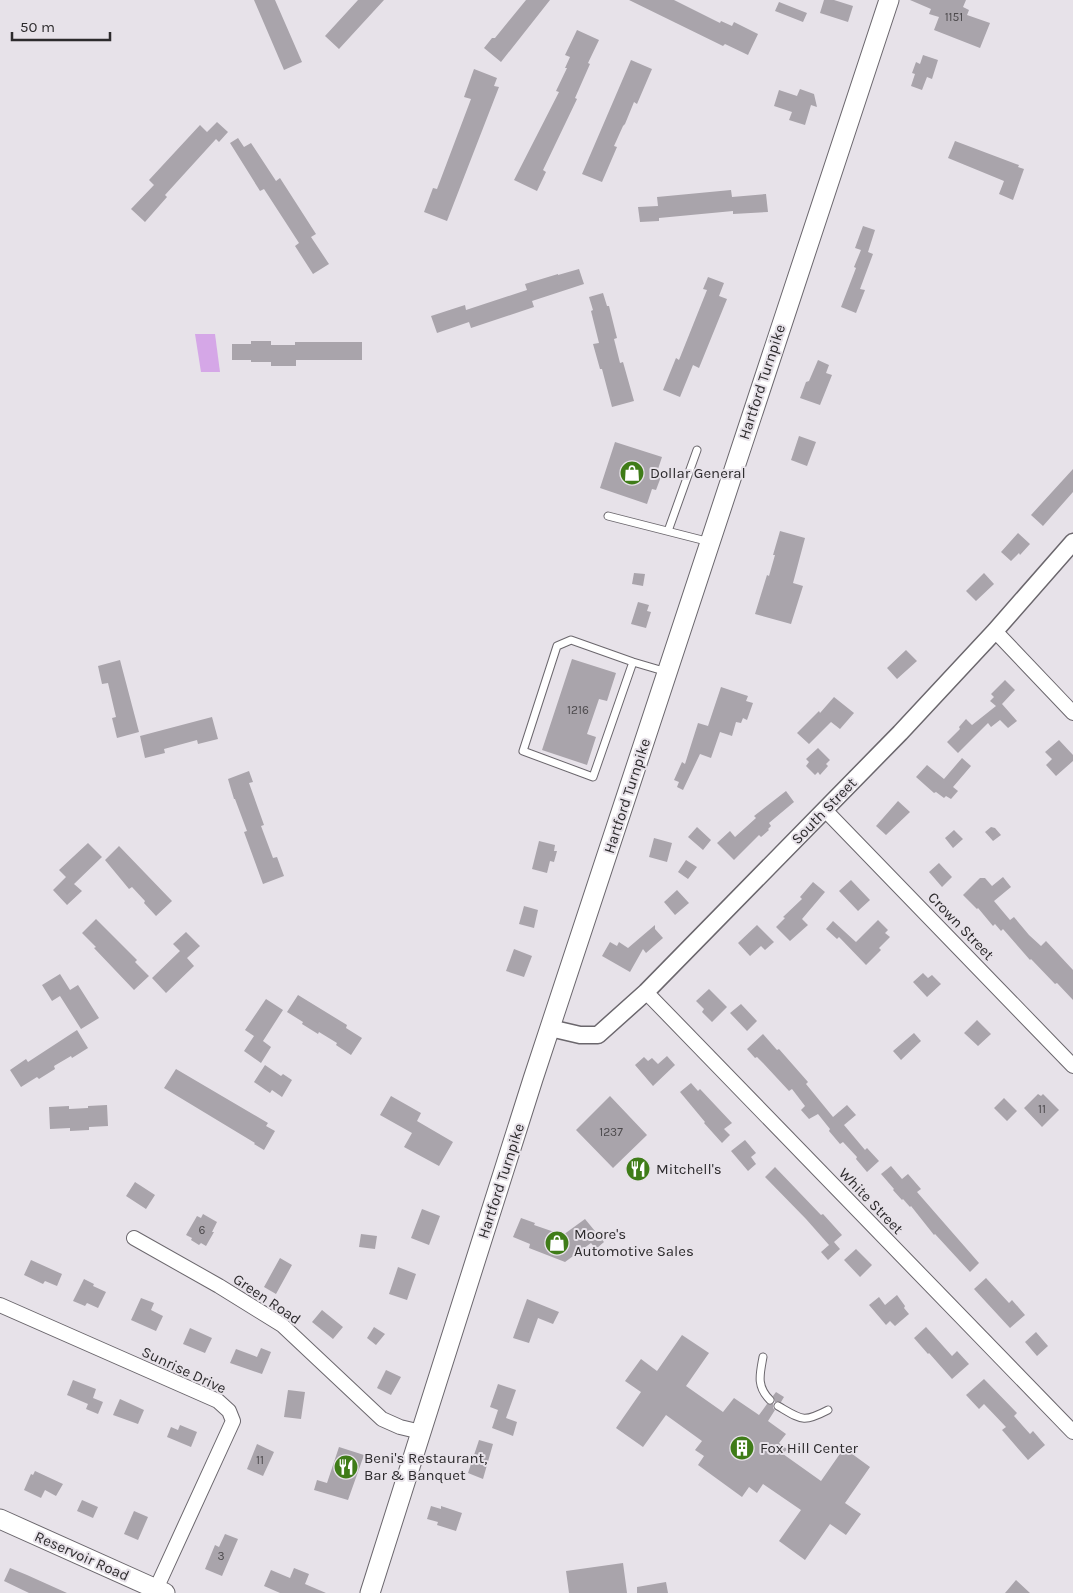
<svg xmlns="http://www.w3.org/2000/svg" width="1073" height="1593" font-family="Karla,sans-serif">
<rect width="100%" height="100%" fill="#e7e2e9"/>
<path fill="#d5a7e7" d="M195,334H215L220,372H201Z"/>
<path fill="#a9a4ab" d="M254,0H275L302,62L284,70Z
M358,0H384L339,49L325,36Z
M526,0H550L501,62L484,48L492,38H495Z
M629,0H674L720,23L721,21L732,26L734,22L758,34L748,55L725,44L723,46Z
M824,0H834L853,6L848,22L820,13Z
M910,0H966L963,7L969,10L967,15L990,23L980,48L934,30L939,17L929,14L931,9Z
M779,2L807,13L803,22L775,11Z
M577,30L599,40L588,63L590,64L575,98L577,99L543,170L546,172L537,191L514,180L559,92L556,91L567,68H565L570,57L565,55Z
M923,55L938,60L932,79L927,77L922,90L911,86L915,74L912,73L916,62L920,64Z
M631,60L652,69L637,104L634,102L625,124L623,126L614,146L617,147L602,182L582,174Z
M474,69L497,78L494,86L499,87L447,221L424,212L433,188L437,189L471,99L464,97Z
M800,89L814,94L817,107L811,105L805,125L789,120L792,112L774,106L779,90L797,96Z
M217,122L228,132L219,142L216,139L165,195L167,197L145,222L131,209L154,185L149,180L200,125L207,132Z
M238,138L244,147L251,143L276,181L280,178L316,234L311,237L329,264L313,274L295,246L299,243L264,189L260,191L230,143Z
M955,141L1019,165L1018,167L1024,169L1013,200L999,194L1004,181L948,158Z
M731,190L732,197L766,194L768,212L733,214V211L659,218V221L640,222L638,207L658,206L657,197Z
M863,226L875,230L868,252L873,254L860,289L865,290L856,313L841,307L856,268L854,267L861,250L855,248Z
M579,269L584,284L532,301L534,307L471,328L469,322L437,333L431,316L465,305L466,310L527,290L525,284L558,274V275Z
M708,277L724,283L719,296L727,299L699,368L693,365L680,397L663,390L676,358L679,360L707,290L703,289Z
M603,293L607,306H609L617,338L614,339L620,363L623,362L634,401L612,407L602,369H600L593,344L599,343L591,311L593,310L589,297Z
M251,341H271V345H295V342H362V360H296V366H271V362H251V360H232V344H251Z
M818,360L829,365L826,373L832,375L820,405L800,398L806,382L809,381Z
M799,436L816,442L807,466L791,460Z
M615,442L662,457L657,472L662,474L656,490L652,489L647,504L600,488Z
M1073,469V492L1043,526L1031,515Z
M780,531L805,538L793,583L803,586L791,624L755,614L767,575L769,576L775,555H773Z
M1018,533L1030,544L1020,555L1019,553L1011,561L1001,552Z
M634,573L645,574L643,586L632,584Z
M984,573L994,584L976,601L966,591Z
M638,602L649,605L647,611L651,612L646,628L631,624Z
M906,650L917,661L897,679L887,668Z
M572,659L616,673L607,701L599,699L587,734L596,737L587,765L542,750Z
M120,660L139,732L117,738L112,718L116,717L108,683L102,684L98,666Z
M1005,680L1015,690L1002,704L1017,721L1008,728L1000,720L991,727L988,723L958,753L947,742L960,729L959,727L966,719L972,725L996,706L990,701L994,697L991,694Z
M721,687L748,696L746,701L753,703L747,720L743,718L741,723L736,722L732,736L720,732L711,758L700,754L683,790L677,787L679,782L674,780L682,762L685,764L698,723L708,726Z
M834,697L854,713L840,729L831,722L809,744L797,733L819,711L820,713Z
M212,717L218,739L198,744L197,740L164,749L165,753L145,758L140,736Z
M1059,740L1073,755V761L1056,776L1046,765L1052,759L1045,752Z
M818,748L830,760L826,764L828,766L820,775L818,772L815,775L806,766L809,762L806,759Z
M962,758L971,766L953,787L958,791L951,799L946,796L944,798L936,792L934,793L916,777L927,765L944,779Z
M249,771L253,782L249,783L264,825L261,826L273,858L277,857L284,876L263,884L244,832L247,831L235,799H234L228,779Z
M786,791L794,802L769,823L771,826L768,829L769,830L761,837L759,835L734,860L717,843L730,831L735,837L756,818L754,816Z
M898,801L910,812L886,835L876,826Z
M697,827L711,840L703,850L688,837Z
M991,827L995,828L1001,835L993,841L985,832Z
M954,830L963,839L953,848L945,838Z
M654,838L672,843L667,862L649,857Z
M539,841L555,845L554,851H557L554,862L550,861L547,873L532,869Z
M88,843L102,857L74,884L82,891L67,905L53,890L66,877L59,870Z
M119,846L172,901L156,916L144,903L145,901L132,887L129,889L105,860Z
M686,860L697,867L688,879L678,872Z
M939,863L952,877L942,887L929,872Z
M1003,877L1011,887L994,901L1010,920L1014,917L1029,935L1041,946L1046,941L1073,970V1000L1057,983L1055,984L1031,959L1030,960L1003,929L1001,931L995,924L993,926L978,908L977,909L963,895L980,878H985L992,886Z
M851,880L870,900L858,911L839,891Z
M813,882L825,892L802,919L808,925L790,941L776,927L785,918L783,917L802,899L800,897Z
M677,890L689,903L675,915L664,902Z
M524,906L538,910L534,928L519,924Z
M96,919L137,960L135,962L149,976L134,990L94,948L96,947L82,933Z
M878,920L888,930L885,933L890,937L879,948L881,950L866,965L839,937L837,939L826,929L833,921L856,942Z
M655,925V929L663,938L646,953L643,949L630,972L602,956L610,942L617,946L619,942L628,948Z
M757,925L774,942L765,950L761,946L750,956L738,943Z
M186,932L200,946L187,958L194,966L166,993L152,978L180,951L173,944Z
M514,949L532,956L524,977L506,971Z
M923,973L928,978L932,975L941,984L927,997L913,982Z
M60,974L70,990L78,985L99,1018L81,1029L60,996L52,1001L42,985Z
M709,989L727,1007L712,1022L702,1012L704,1009L696,1001Z
M298,995L347,1025L346,1028L362,1038L351,1055L336,1045L337,1043L319,1032L318,1034L302,1024L303,1022L287,1012Z
M266,999L283,1010L263,1041L271,1047L261,1063L244,1051L254,1036L245,1030Z
M741,1004L757,1021L747,1031L730,1013Z
M977,1020L991,1034L978,1046L964,1033Z
M77,1030L88,1048L72,1058L71,1056L54,1066L55,1069L39,1079L37,1077L21,1087L10,1070L26,1059L28,1062Z
M914,1033L921,1041L901,1060L893,1051Z
M763,1034L777,1050L779,1049L808,1082L806,1084L833,1117L847,1105L856,1115L844,1125L865,1150L867,1148L879,1161L867,1172L856,1159L857,1157L843,1142L840,1144L829,1131L830,1129L818,1114L809,1119L801,1110L805,1106L792,1089L789,1091L763,1063L757,1057L755,1058L747,1049Z
M667,1056L675,1065L653,1086L635,1065L644,1057L648,1061L652,1058L658,1064Z
M265,1065L281,1076L283,1074L292,1080L282,1097L272,1090L270,1093L254,1082Z
M176,1069L268,1123L266,1126L275,1131L264,1150L254,1144L255,1143L164,1088Z
M691,1083L698,1091L700,1089L732,1123L724,1129L730,1135L722,1143L704,1123L705,1122L680,1092Z
M1038,1094L1041,1096L1043,1094L1059,1110L1042,1127L1024,1108Z
M391,1096L421,1113L417,1121L453,1142L439,1166L404,1147L412,1133L380,1115Z
M610,1096L647,1135L613,1168L576,1130Z
M1004,1098L1017,1111L1007,1121L994,1108Z
M107,1105L108,1126L89,1127V1130L70,1131V1128L50,1129L49,1107L69,1106V1109L88,1108V1106Z
M745,1140L756,1153L751,1157L756,1164L748,1171L731,1151Z
M891,1166L902,1179L908,1174L921,1189L917,1192L979,1263L970,1272L935,1234L934,1235L911,1206L910,1207L903,1199L902,1200L893,1190L894,1189L881,1174Z
M775,1167L821,1215L823,1214L842,1235L834,1242L840,1249L828,1260L821,1252L829,1245L806,1219L765,1177Z
M135,1182L155,1195L146,1209L126,1196Z
M422,1209L440,1216L429,1245L411,1238Z
M203,1214L217,1222L212,1232H214L206,1246L201,1243L199,1245L191,1240L192,1238L186,1235L197,1216L201,1218Z
M521,1218L535,1223L534,1225L563,1235L585,1219L604,1242L596,1249L591,1243L565,1262L529,1248L530,1244L513,1237Z
M361,1234L377,1236L375,1249L359,1247Z
M856,1249L872,1265L860,1277L844,1260Z
M280,1258L292,1265L276,1294L264,1287Z
M31,1260L62,1274L57,1286L45,1281L43,1284L24,1275Z
M398,1267L416,1274L407,1300L389,1294Z
M986,1278L1009,1303L1012,1300L1025,1315L1010,1328L974,1289Z
M84,1279L94,1284L93,1286L106,1292L98,1308L87,1303L85,1306L73,1301Z
M897,1295L905,1306L904,1308L909,1314L895,1326L890,1321L886,1325L869,1305L879,1297L885,1305Z
M141,1298L154,1303L151,1310L163,1316L156,1331L131,1320Z
M527,1299L559,1312L553,1324L538,1318L529,1343L513,1338Z
M322,1310L343,1327L333,1339L312,1322Z
M374,1327L385,1334L376,1345L367,1338Z
M926,1327L952,1356L957,1351L969,1364L952,1379L929,1353L928,1354L914,1338Z
M190,1328L212,1338L205,1353L183,1344Z
M1036,1332L1048,1346L1037,1356L1025,1342Z
M682,1335L709,1353L686,1386L723,1412L734,1398L759,1415L767,1404H773V1408L775,1410L768,1421L786,1434L779,1443L787,1449L783,1454L821,1481L844,1448L870,1467L845,1503L861,1514L846,1535L830,1524L805,1560L779,1541L801,1510L763,1484L757,1493L749,1487L742,1497L698,1465L704,1456L695,1450L702,1441L666,1415L643,1447L616,1428L641,1392L625,1381L641,1359L657,1371Z
M261,1348L271,1352L262,1374L230,1363L236,1349L257,1357Z
M386,1370L401,1377L391,1395L377,1388Z
M984,1379L1017,1413L1014,1416L1030,1434L1033,1431L1045,1445L1028,1460L1002,1430L1006,1427L984,1404L979,1409L966,1395Z
M73,1380L96,1389L93,1398L103,1402L98,1414L86,1409L88,1404L67,1395Z
M498,1384L516,1390L506,1418L517,1422L513,1436L492,1428L498,1410L490,1407Z
M288,1390L305,1392L301,1419L284,1417Z
M776,1392L784,1397L781,1402H775L773,1396Z
M120,1399L144,1410L138,1424L113,1415Z
M180,1425L197,1432L191,1447L167,1437L171,1427L178,1430Z
M479,1440L493,1444L483,1479L468,1473Z
M257,1444L274,1452L263,1476L247,1469Z
M339,1447L364,1455L348,1500L314,1490L317,1480L327,1483Z
M35,1471L63,1484L56,1496L45,1490L41,1498L24,1490L31,1474L33,1475Z
M82,1500L98,1507L93,1518L77,1511Z
M431,1506L441,1509V1506L462,1513L456,1531L437,1525L438,1522L427,1519Z
M134,1511L148,1517L138,1540L124,1534Z
M225,1534L238,1539L222,1576L205,1569L215,1545L219,1547Z
M623,1563L627,1593H569L566,1571Z
M10,1568L27,1575L67,1593H29L4,1581Z
M294,1568L309,1574L305,1584L326,1593H280L264,1586L271,1570L290,1578Z
M1016,1580L1030,1593H1005Z
M666,1582L668,1593H637V1587Z"/>
<g fill="none" stroke-linecap="round" stroke-linejoin="round">
<defs>
<path id="service" d="M608,516L710,542
M668,531L697,450
M633,662L593,777L523,751L557,646L571,640L633,662L667,672
M763,1357C760,1374 756,1386 770,1400
M778,1406C802,1420 803,1423 828,1410"/>
<path id="minor" d="M995,631L1073,713
M825,810L1073,1066
M646,992L1073,1432
M134,1238L219,1286L282,1325L382,1419L400,1427L421,1432
M0,1305L218,1401L229,1411L233,1421L156,1589"/>
<path id="tertiary" d="M550,1028L580,1035H598L646,992L900,733L995,631L1073,542"/>
<path id="secondary" d="M0,1519L165,1593
M370,1593L533,1079L889,0"/>
</defs>
<use href="#service" stroke="#6b676d" stroke-width="9"/>
<use href="#minor" stroke="#6b676d" stroke-width="16"/>
<use href="#tertiary" stroke="#6b676d" stroke-width="19"/>
<use href="#secondary" stroke="#6b676d" stroke-width="21"/>
<use href="#service" stroke="#fff" stroke-width="7"/>
<use href="#minor" stroke="#fff" stroke-width="14"/>
<use href="#tertiary" stroke="#fff" stroke-width="16"/>
<use href="#secondary" stroke="#fff" stroke-width="19"/>
</g>
<defs>
<symbol id="shop-disc" viewBox="-11 -11 22 22"><circle r="9.5" fill="#3f7c18" stroke="#e7e2e9"/><path d="M-5-2.5h2.3a2.7 3.5 0 0 1 5.4 0H5L5.5 6h-11ZM-1.5-2.5h3a1.5 2.3 0 0 0-3 0Z" fill="#fff"/></symbol>
<symbol id="restaurant-disc" viewBox="-11 -11 22 22"><circle r="9.5" fill="#3f7c18" stroke="#e7e2e9"/><path d="M-5-6h1v4h1v-4h1v4h1v-4h1v5L-1.5 .5V6h-2V.5L-5-1ZM5-6V6H3V1.5H1.5Q1.5-4 5-6Z" fill="#fff"/></symbol>
<symbol id="building-disc" viewBox="-11 -11 22 22"><circle r="9.5" fill="#3f7c18" stroke="#e7e2e9"/><path d="M-4-6H4V6H1V3H-1V6H-4ZM-2.5-4.3h1.7v1.8h-1.7ZM.8-4.3h1.7v1.8H.8ZM-2.5-1h1.7V.8h-1.7ZM.8-1h1.7V.8H.8Z" fill="#fff"/></symbol>
</defs>
<g fill-rule="evenodd">
<use href="#shop-disc" x="618" y="459" width="28" height="28"/>
<use href="#restaurant-disc" x="624" y="1155" width="28" height="28"/>
<use href="#shop-disc" x="543" y="1229" width="28" height="28"/>
<use href="#building-disc" x="728" y="1434" width="28" height="28"/>
<use href="#restaurant-disc" x="332" y="1453" width="28" height="28"/>
</g>
<g text-anchor="middle" stroke-width="4" stroke-linejoin="round" paint-order="stroke">
<g font-size="12" fill="#4c494c">
<text x="954" y="21">1151</text>
<text x="578" y="714">1216</text>
<text x="1042" y="1113">11</text>
<text x="611" y="1136">1237</text>
<text x="202" y="1234">6</text>
<text x="260" y="1464">11</text>
<text x="221" y="1560">3</text>
</g>
<g font-size="15" fill="#2d2b2d" stroke="#e7e2e9">
<text transform="translate(762 382) rotate(-72)" y="5">Hartford Turnpike</text>
<text transform="translate(627 796) rotate(-72)" y="5">Hartford Turnpike</text>
<text transform="translate(824 811) rotate(-46)" y="5">South Street</text>
<text transform="translate(961 926) rotate(46)" y="5">Crown Street</text>
<text transform="translate(501 1181) rotate(-72)" y="5">Hartford Turnpike</text>
<text transform="translate(871 1201) rotate(46)" y="5">White Street</text>
<text transform="translate(267 1299) rotate(34)" y="5">Green Road</text>
<text transform="translate(184 1370) rotate(25)" y="5">Sunrise Drive</text>
<text transform="translate(82 1556) rotate(24)" y="5">Reservoir Road</text>
</g>
<g font-size="15" fill="#2d2b2d" stroke="#e7e2e9" text-anchor="start">
<text x="650" y="478">Dollar General</text>
<text x="656" y="1174">Mitchell's</text>
<text x="574" y="1239">Moore's<tspan x="574" dy="17">Automotive Sales</tspan></text>
<text x="760" y="1453">Fox Hill Center</text>
<text x="364" y="1463">Beni's Restaurant,<tspan x="364" dy="17">Bar &amp; Banquet</tspan></text>
</g>
</g>
<path d="M12 32v8h98v-8" fill="none" stroke="#2d2b2d" stroke-width="2.5"/>
<text x="20" y="32" font-size="15" fill="#2d2b2d" stroke="#e7e2e9" stroke-width="4" paint-order="stroke">50 m</text>
</svg>
